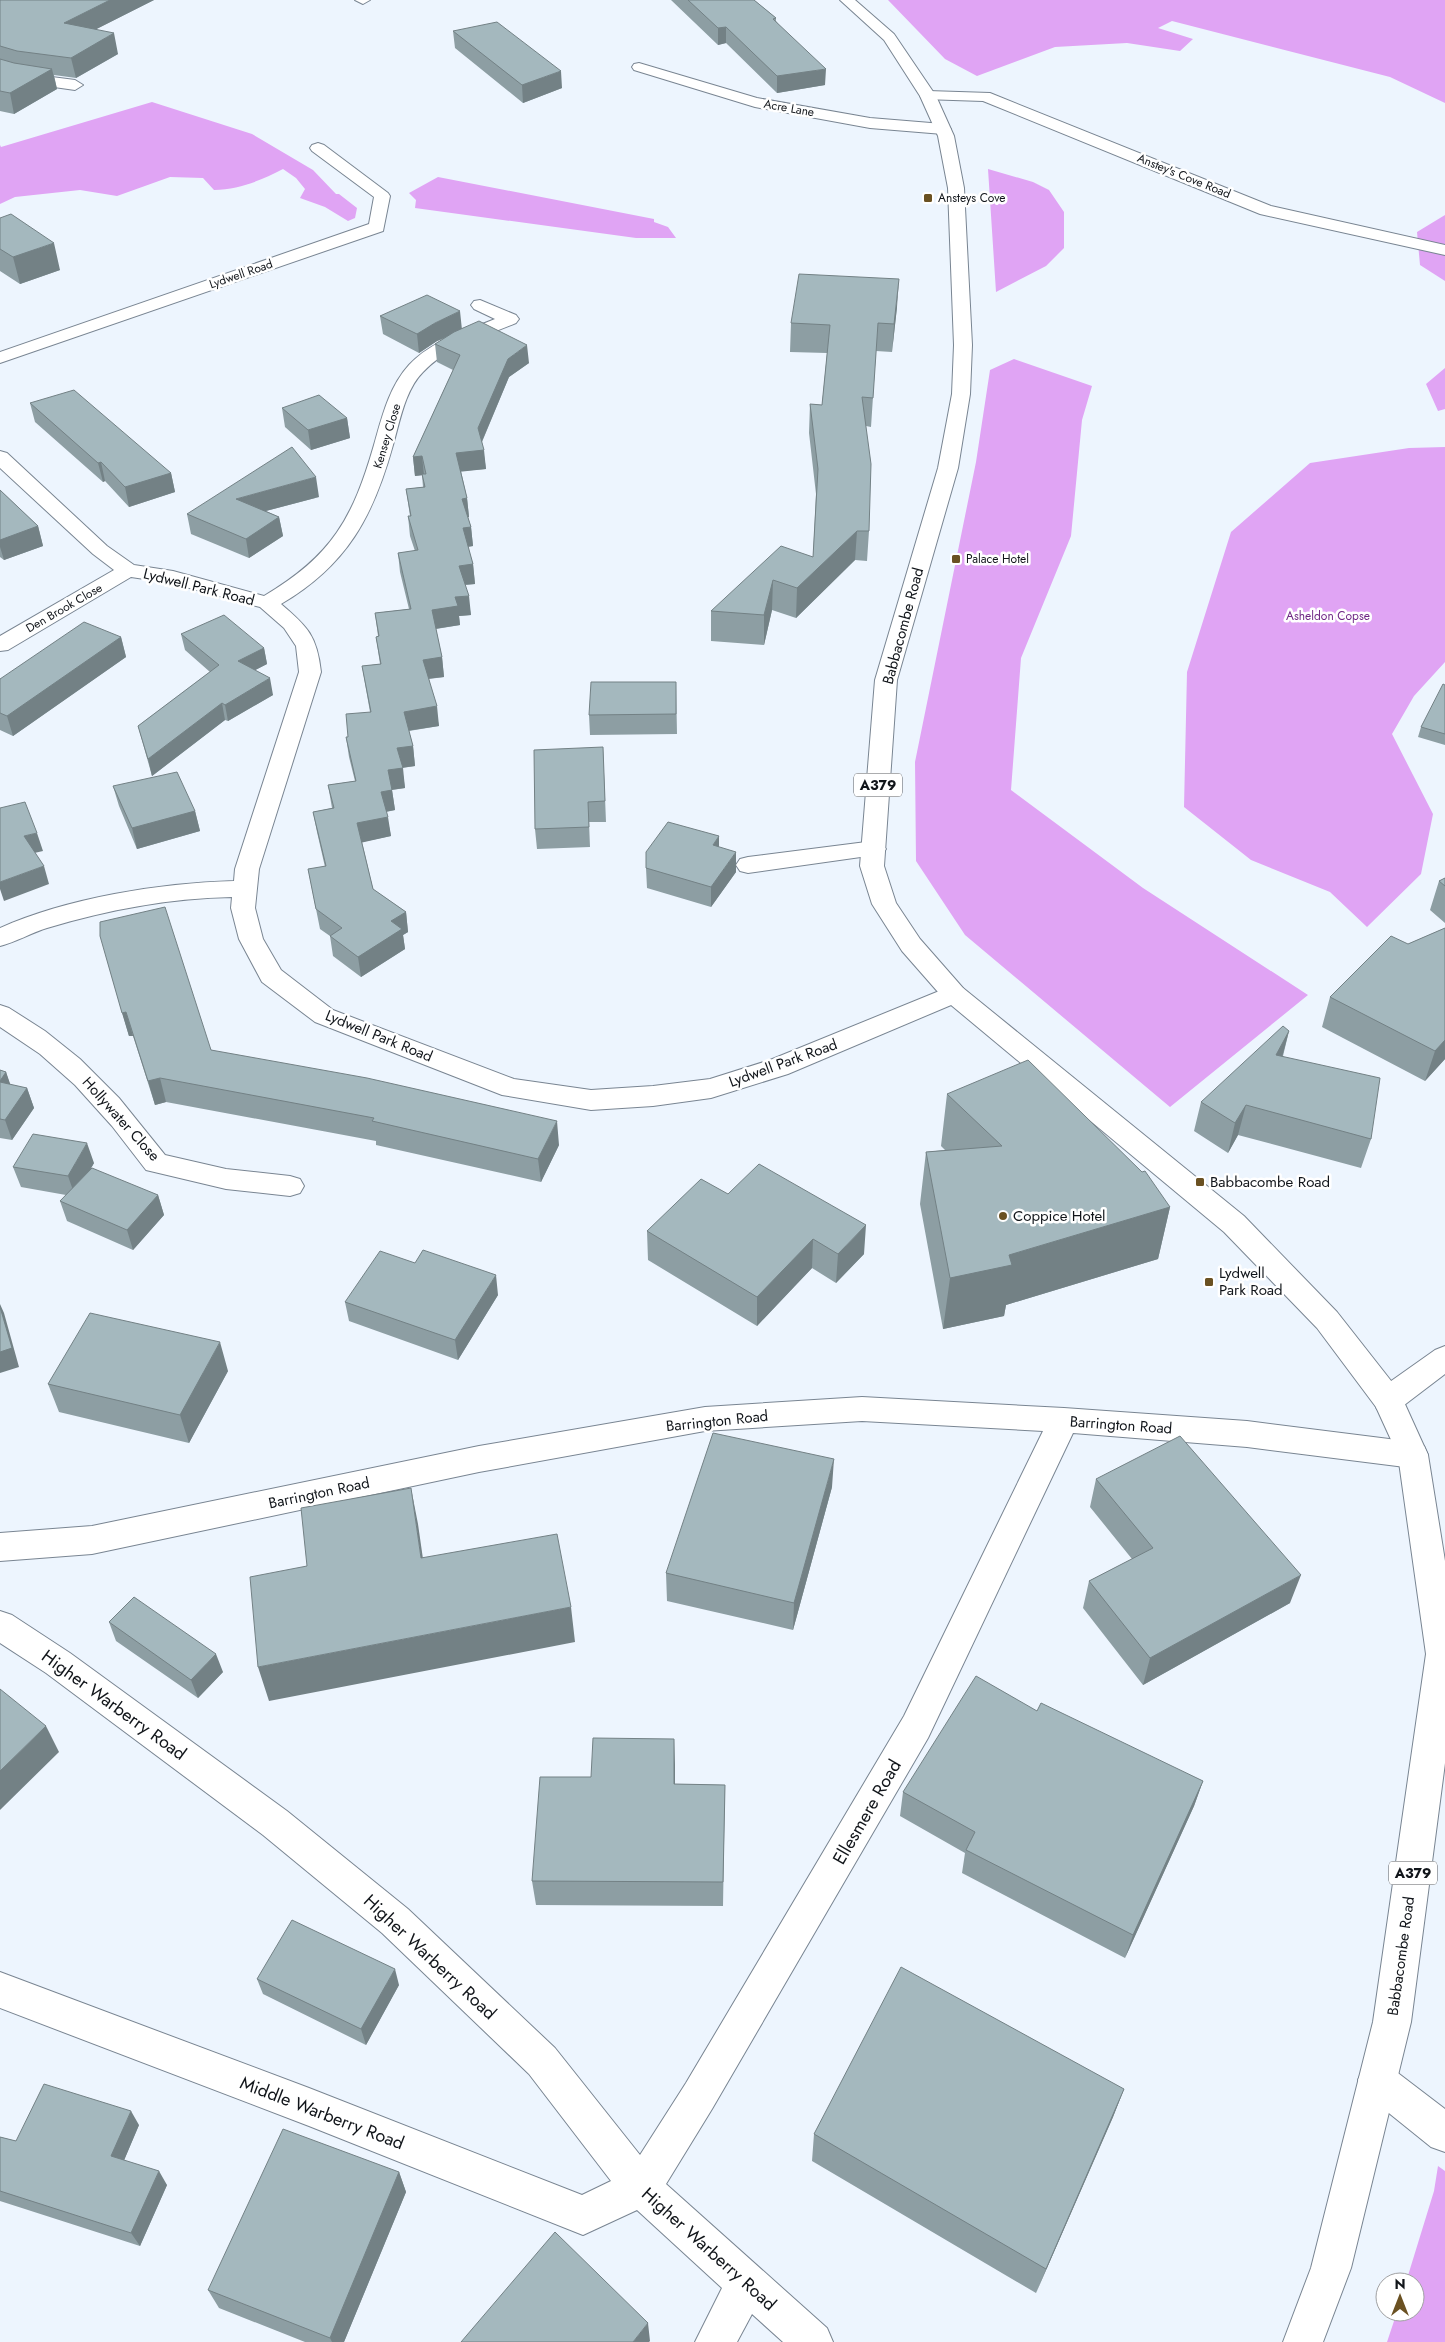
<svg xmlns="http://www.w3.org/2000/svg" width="1445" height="2342" font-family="Jost,sans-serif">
<rect width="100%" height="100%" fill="#edf5fe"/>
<path fill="#e0a4f4" d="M888,0H1445V103L1390,77L1172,21L1158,28L1193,39L1180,51L1127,43L1055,47L977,76L945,59Z
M152,102L252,134L313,170L336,194H339L357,208L355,218L348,221L325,207L300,198L305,189L296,178L283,169C260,181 240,189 214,190L203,178L170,177L117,196L80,190L15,197L0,204V145L1,147Z
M988,169L1033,182L1049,190L1064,212V248L1046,266L996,292Z
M438,177L654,219V222L668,227L676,238H636L415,208L416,200L409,193Z
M1445,215V281L1420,265L1417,232Z
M1014,359L1092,386L1082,420L1071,536L1021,658L1011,790L1143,888L1308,995L1170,1107L965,935L916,861L915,762L976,462L990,370Z
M1445,368V409L1438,411L1426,384Z
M1445,447V662L1414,696L1392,734L1433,814L1421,874L1367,927L1330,892L1251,860L1184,807L1187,672L1231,532L1310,463L1409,448Z
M1438,2166L1445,2171V2342H1387L1397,2312H1415V2282H1406L1434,2191Z"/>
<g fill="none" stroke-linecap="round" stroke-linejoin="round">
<defs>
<path id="minor" d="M355,0H370L363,4Z
M639,63L757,98L870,118L943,124L951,129L943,134L870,128L755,107L634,70L632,67L634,64Z
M0,67L21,73L75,80L83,85L75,90L19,82L0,76Z
M928,91L990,93L1271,206L1445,245V255L1260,214L983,101L923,99L920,96L923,93Z
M318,143L324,145L388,193L390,196L383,231L0,363V352L369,224L374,197L312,151L310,148L312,145Z
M480,300L516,315L519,319L516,323C485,336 447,346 423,372C405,390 400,421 393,445C373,517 347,565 281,604C308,627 317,636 321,672L259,869L255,908L263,939L281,970L333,1010L514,1079L591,1090L653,1086L710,1079L770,1060L954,985L963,988L967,994L963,1000L788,1074L711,1098L653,1106L591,1110L502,1095L315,1022L262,982L239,939L231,908L232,897C169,898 107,910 47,928C31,933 16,942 0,946V928C67,898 160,883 234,881L235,869L299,672L296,646L284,628L260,607L171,583L131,577L8,650L0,651V636L114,570L93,554L0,468V451L7,453L107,546L134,565L173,571L264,596C332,556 353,518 374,445C382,417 389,387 409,365C431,341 466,331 495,319L474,309L471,305L474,301Z
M874,841L882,844L886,849L882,854L748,873L740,871L736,865L740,859L748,857Z
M0,1005L9,1008L45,1031L80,1059L119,1098L165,1155L226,1169L290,1176L300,1179L304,1186L300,1193L290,1196L226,1189L146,1170L112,1126L75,1085L40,1054L0,1027Z
M1445,1346V1374L1399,1409L1388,1412L1377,1409L1373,1400L1377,1391L1435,1350Z
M862,1397L1064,1408L1247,1421L1413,1442L1424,1446L1428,1455L1424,1464L1413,1468L1247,1447L1073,1433L928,1738L712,2109L666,2184L827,2328L833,2342H783L752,2314L737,2342H695L722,2288L637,2210L583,2235L309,2126L0,2008V1972L309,2088L582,2195L611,2181L529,2074L382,1933L263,1835L46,1673L0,1643V1611L12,1615L70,1653L287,1811L408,1909L555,2048L640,2155L686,2083L904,1716L1043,1431L862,1421L705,1431L479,1472L92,1554L0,1561V1533L92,1526L479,1446L705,1407Z
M1377,2061L1390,2067L1445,2109V2152L1431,2147L1364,2093L1358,2080L1364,2067Z"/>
<path id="major" d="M840,0H855L894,34L936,96L954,136L964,188L972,345L970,394L958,468L897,680L884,866L896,903L920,939L963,988L1244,1216L1337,1312L1399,1391L1428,1455L1445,1561V1763L1411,2022L1351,2268L1323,2342H1283L1311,2268L1373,2022L1426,1654L1398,1455L1376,1407L1317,1328L1224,1232L945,1000L902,951L872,904L860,866L875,680L938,468L952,394L954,345L948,188L938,136L920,96L884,40Z"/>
</defs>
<use href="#minor" stroke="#798592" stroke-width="2"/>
<use href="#major" stroke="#798592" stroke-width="2"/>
<use href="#minor" fill="#fff" fill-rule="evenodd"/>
<use href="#major" fill="#fff" fill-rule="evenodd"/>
</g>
<path fill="#8d9ea3" d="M0,0H154L96,29L118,54L76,78L54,75L57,89L14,114L0,111Z
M671,0H754L776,18V21L825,85L777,93L726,43L718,45Z
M453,31L562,88L523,103L455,48Z
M0,218L60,270L20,284L0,271Z
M897,307L892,352L876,351L871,427L866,426L869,531L867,561L855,560L796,618L772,610L764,645L711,641V611L813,557L816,494L809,433L810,404L822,405L827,353L790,352L791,323Z
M380,316L462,328L529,363L509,377L482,442L486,469L461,471L467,498L469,517H468L471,527L473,546L468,547L473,564L475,584L465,585L471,615L459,616L460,625L436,629L442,657L444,677L429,679L439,726L409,731L413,746L415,766L402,768L405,788L392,790L395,810L386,812L391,836L362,842L373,889L406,912L408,932L403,935L405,949L361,977L333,956L330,936L320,929L308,869L325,867L317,832L313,812L332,808L328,785L355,781L349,757L346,737H348L370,712L362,666L380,664L376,637L378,636L375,613L409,609L400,572L398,553L415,551L410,536L408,516H410L406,489L423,487L422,475L415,476L413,457L453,370L437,362L435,344L443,339L437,341L419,353L383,334Z
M30,403L171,473L175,492L129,507L105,481L103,482L35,422Z
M282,408L347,418L350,438L311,450L285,427Z
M0,490L38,526L43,546L4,560L0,557Z
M319,497L266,511L279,517L283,536L249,558L191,534L187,514Z
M181,634L264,648L267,664L255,670L273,695L228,721L225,720L152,776L138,726L210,672L185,650Z
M121,637L126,657L13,736L0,730V679Z
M676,682L677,734L590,735L589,715Z
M1445,685V745L1418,737L1421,727Z
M603,747L606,822H589L590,847L537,849L535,829Z
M113,786L195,811L200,831L137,849L119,806Z
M646,868L736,872L711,907L647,888Z
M1445,878V923L1430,910L1439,881Z
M1445,928V1059L1425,1081L1322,1027L1330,997L1408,944Z
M107,960L211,1050L559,1145L541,1182L376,1145V1141L166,1102L155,1105L133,1036H129Z
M1289,1031L1283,1056L1371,1139L1361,1168L1238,1135L1228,1153L1194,1131L1201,1102Z
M0,1070L6,1072L10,1085L27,1088L34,1108L12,1140L0,1138Z
M947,1094L1170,1207L1158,1259L1006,1305L1004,1316L943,1329L920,1204L926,1152L945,1150L941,1146Z
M94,1163L90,1170L158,1195L164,1215L133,1250L67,1221L60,1201L66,1195L21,1187L13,1167Z
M728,1194L864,1254L836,1283L812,1268L757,1326L648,1260L647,1231Z
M415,1263L498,1295L458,1360L349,1321L345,1302Z
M228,1371L189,1443L59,1412L48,1384Z
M1096,1479L1290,1603L1143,1685L1083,1608L1089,1581L1132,1559L1090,1507Z
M832,1487L793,1630L667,1601L666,1573Z
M109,1622L223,1672L198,1698L116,1641Z
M1037,1711L1203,1781L1194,1806L1125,1958L962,1873L965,1853L900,1816L903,1792Z
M675,1765V1784L725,1785L723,1906L536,1905L532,1881L591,1777Z
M257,1979L399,1985L366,2045L263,1994Z
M1124,2089L1113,2117L1036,2293L812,2161L814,2134Z
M139,2125L124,2160L167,2185L140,2246L0,2201V2137L16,2141Z
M399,2172L406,2192L344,2342H305L219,2308L208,2290Z"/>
<path fill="#738185" d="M110,0H154L69,43L64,23Z
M726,27V43L718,45V28Z
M114,33L118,54L76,78L71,58Z
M52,69L57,89L14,114L10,93Z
M826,69L825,85L777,93V76Z
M561,71L562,88L523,103L522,85Z
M54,243L60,270L20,284L13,257Z
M899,279L897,307L892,352L894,324Z
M460,311L462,330L437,341L419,353L417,334L435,323Z
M527,345L529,363L509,377L480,446L478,428L508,359Z
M347,418L350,438L311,450L308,430Z
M484,450L486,469L458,472L456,453Z
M422,456L424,475L415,476L413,457Z
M101,462L105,481L103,482L98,463Z
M171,473L175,492L129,507L125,487Z
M316,477L319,497L239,518L236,499Z
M467,498L469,517L463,518L462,499Z
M279,517L283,536L249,558L246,539Z
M38,526L43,546L4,560L0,547V540Z
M471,527L473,546L465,547L463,528Z
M857,531L855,560L796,618L797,588Z
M473,564L475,584L461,585L459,566Z
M773,580L772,610L764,645V615Z
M469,596L471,615L459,616L460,625L434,629L432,610L455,597Z
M121,637L126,657L13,736L7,716Z
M264,648L267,664L242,677L238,661Z
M442,657L444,677L425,679L423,660Z
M270,678L273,695L228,721L225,705Z
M222,703L225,720L152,776L148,759Z
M437,706L439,726L406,731L404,712Z
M413,746L415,766L400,768L397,748Z
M403,768L405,788L390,790L388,770Z
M392,790L395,810L384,812L381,792Z
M195,811L200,831L137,849L132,828Z
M388,817L391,836L360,843L357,823Z
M37,833L43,851L30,854L24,836Z
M719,836V857L713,845Z
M736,852V872L711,907V887Z
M44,866L49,884L4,901L0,889V882Z
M406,912L408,932L403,935L405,949L361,977L358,957L391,921Z
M126,1012L133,1036H129L122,1013Z
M1289,1031L1281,1061L1276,1055Z
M1445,1040V1059L1425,1081L1435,1051Z
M6,1072L13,1092L0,1085V1081Z
M160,1078L166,1102L155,1105L148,1081Z
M27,1088L34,1108L12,1140L5,1120Z
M1246,1105L1238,1135L1228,1153L1235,1123Z
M557,1121L559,1145L541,1182L538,1159Z
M87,1143L94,1163L75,1196L68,1176Z
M158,1195L164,1215L133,1250L127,1230Z
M1170,1207L1158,1259L1006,1305L1004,1316L943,1329L950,1278L1009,1255Z
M866,1225L864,1254L836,1283L838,1254Z
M813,1239L812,1268L757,1326V1297Z
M496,1275L498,1295L458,1360L455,1340Z
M0,1304L4,1313L19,1367L0,1373Z
M220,1342L228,1371L189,1443L180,1415Z
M834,1459L832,1487L793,1630L794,1603Z
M411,1488L418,1524L428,1594L421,1558Z
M1301,1575L1290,1603L1143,1685L1150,1658Z
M571,1607L575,1642L269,1701L258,1667Z
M216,1654L223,1672L198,1698L191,1680Z
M46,1726L59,1752L0,1810V1771Z
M674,1739L675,1765V1810L674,1784Z
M1203,1781L1194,1806L1125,1958L1133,1935Z
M395,1969L399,1985L366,2045L361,2029Z
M1124,2089L1113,2117L1036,2293L1046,2269Z
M131,2111L139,2125L120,2170L111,2156Z
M159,2171L167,2185L140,2246L131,2233Z
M399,2172L406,2192L344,2342H332L330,2338Z
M648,2323L650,2341L649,2342H633Z"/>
<path fill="#a4b8be" stroke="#738185" d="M0,0H110L64,23L114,33L71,58L17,51L0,46Z
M688,0H754L776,18L773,19L826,69L777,76L726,27L718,28Z
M497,22L561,71L522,85L453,31Z
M0,59L14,63L52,69L10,93L0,91Z
M11,214L54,243L13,257L0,249V218Z
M799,274L899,279L894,324L878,323L873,398L862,397L871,464L869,531H857L797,588L773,580L764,615L711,611L781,546L813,557L818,469L810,404L822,405L830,325L791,323Z
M427,295L460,311L435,323L417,334L380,316Z
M479,321L527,345L508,359L478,428L484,450L456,453L467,498L462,499L471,527L463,528L473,564L459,566L469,596L455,597L458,606L432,610L442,657L423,660L437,706L404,712L413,746L397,748L403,768L388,770L392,790L381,792L388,817L357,823L373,889L406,912L391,921L402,929L358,957L330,936L342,928L316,909L308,869L326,866L313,812L334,808L328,785L356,781L346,737H348L346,714L371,712L362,666L381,664L376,637L379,636L375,613L411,609L398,553L418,550L408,516H411L406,489L425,487L422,474H426L422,456L413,457L460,355L435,344L454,332Z
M74,390L171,473L125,487L101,462L98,463L30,403Z
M319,395L347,418L308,430L282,408Z
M292,447L316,477L236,499L279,517L246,539L187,514Z
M0,490L38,526L0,540Z
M224,615L264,648L238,661L270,678L225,705L222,703L148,759L138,726L219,665L181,634Z
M84,622L121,637L7,716L0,713V679Z
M591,682H676V714L589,715Z
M1443,684L1445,685V734L1421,727Z
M603,747L605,801L588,802L589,827L535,829L534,750Z
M177,772L195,811L132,828L113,786Z
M25,802L37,833L24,836L44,866L0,882V808Z
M668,822L719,836L713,845L736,852L711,887L646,868V852Z
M1445,878V886L1439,881Z
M165,907L211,1050L367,1078L557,1121L538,1159L372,1121L374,1118L160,1078L148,1081L126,1012L122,1013L100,936V922Z
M1445,928V1040L1435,1051L1330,997L1391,936L1408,944Z
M1283,1026L1289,1031L1276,1055L1380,1078L1371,1139L1246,1105L1235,1123L1201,1102Z
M1028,1060L1142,1172L1145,1171L1170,1207L1009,1255L1012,1265L950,1278L926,1152L1002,1146L947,1094Z
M0,1070L6,1072L0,1081Z
M0,1082L27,1088L5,1120L0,1119Z
M33,1134L87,1143L68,1176L13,1167Z
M759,1164L866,1225L838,1254L813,1239L757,1297L647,1231L701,1179L728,1194Z
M92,1168L158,1195L127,1230L60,1201Z
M423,1250L496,1275L455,1340L345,1302L380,1251L415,1263Z
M0,1307L12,1348L0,1352Z
M90,1313L220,1342L180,1415L48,1384Z
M713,1433L834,1459L794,1603L666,1573Z
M1180,1436L1301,1575L1150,1658L1089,1581L1153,1548L1096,1479Z
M411,1488L421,1558L557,1534L571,1607L258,1667L250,1577L307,1566L301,1508Z
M134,1597L216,1654L191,1680L109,1622Z
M976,1676L1037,1711L1041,1703L1203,1781L1133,1935L966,1850L975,1832L903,1792Z
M0,1689L46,1726L0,1771Z
M593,1738L674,1739V1784L725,1785L723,1882L532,1881L540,1777H591Z
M292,1920L395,1969L361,2029L257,1979Z
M901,1967L1124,2089L1046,2269L814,2134Z
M44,2084L131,2111L111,2156L159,2171L131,2233L0,2191V2137L16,2141Z
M283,2129L399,2172L330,2338L208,2290Z
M555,2232L648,2323L633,2342H461Z"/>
<g fill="#6a5122" stroke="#fff" stroke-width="2">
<rect x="923" y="193" width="10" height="10" rx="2.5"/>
<rect x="951" y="554" width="10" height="10" rx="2.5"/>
<rect x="1195" y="1177" width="10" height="10" rx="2.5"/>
<circle cx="1003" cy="1216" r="5"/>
<rect x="1204" y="1277" width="10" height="10" rx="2.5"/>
</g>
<g text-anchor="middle" stroke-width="5" stroke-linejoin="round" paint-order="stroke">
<g font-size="12" fill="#11151a" stroke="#fff">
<text transform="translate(789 108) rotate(10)" y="4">Acre Lane</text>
<text transform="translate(1184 176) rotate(22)" y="4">Anstey's Cove Road</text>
<text transform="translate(241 274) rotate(-19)" y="4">Lydwell Road</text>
<text transform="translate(387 436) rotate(-73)" y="4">Kensey Close</text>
<text transform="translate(64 608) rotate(-30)" y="4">Den Brook Close</text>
</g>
<g font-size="12" fill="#11151a" stroke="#fff" text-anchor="start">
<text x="938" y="202">Ansteys Cove</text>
<text x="966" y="563">Palace Hotel</text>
</g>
<g font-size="12" fill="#6f2885" stroke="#fff">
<text x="1328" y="620">Asheldon Copse</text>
</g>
<g fill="#fff" stroke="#585b5f" stroke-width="1">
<rect x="854" y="773.5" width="48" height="23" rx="4"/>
<rect x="1389" y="1861.5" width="48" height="23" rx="4"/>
</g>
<g font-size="14" font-weight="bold" fill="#11151a">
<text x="878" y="790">A379</text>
<text x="1413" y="1878">A379</text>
</g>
<g font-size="15" fill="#11151a" stroke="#fff">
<text transform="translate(199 587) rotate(14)" y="5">Lydwell Park Road</text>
<text transform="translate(903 626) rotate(-75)" y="5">Babbacombe Road</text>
<text transform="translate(379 1036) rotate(22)" y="5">Lydwell Park Road</text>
<text transform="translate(783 1063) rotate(-20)" y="5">Lydwell Park Road</text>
<text transform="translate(121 1119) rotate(48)" y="5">Hollywater Close</text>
<text transform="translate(717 1421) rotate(-6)" y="5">Barrington Road</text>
<text transform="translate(1121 1425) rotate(4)" y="5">Barrington Road</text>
<text transform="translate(319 1493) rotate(-12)" y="5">Barrington Road</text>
<text transform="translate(1401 1956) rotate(-82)" y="5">Babbacombe Road</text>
</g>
<g font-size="15" fill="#11151a" stroke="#fff" text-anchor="start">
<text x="1210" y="1187">Babbacombe Road</text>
<text x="1013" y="1221">Coppice Hotel</text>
<text x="1219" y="1278">Lydwell<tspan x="1219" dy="17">Park Road</tspan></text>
</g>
<g font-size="18" fill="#11151a" stroke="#fff">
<text transform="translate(114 1705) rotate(36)" y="6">Higher Warberry Road</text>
<text transform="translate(867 1812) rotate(-60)" y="6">Ellesmere Road</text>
<text transform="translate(430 1957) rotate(43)" y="6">Higher Warberry Road</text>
<text transform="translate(322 2113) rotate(21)" y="6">Middle Warberry Road</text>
<text transform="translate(709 2249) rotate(42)" y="6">Higher Warberry Road</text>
</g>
</g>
<g transform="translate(1400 2297)"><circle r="24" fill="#ffffff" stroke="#a0a1a3"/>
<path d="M0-4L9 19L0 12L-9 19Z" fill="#6a5122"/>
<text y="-8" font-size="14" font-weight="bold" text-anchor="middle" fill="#11151a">N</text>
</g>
</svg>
